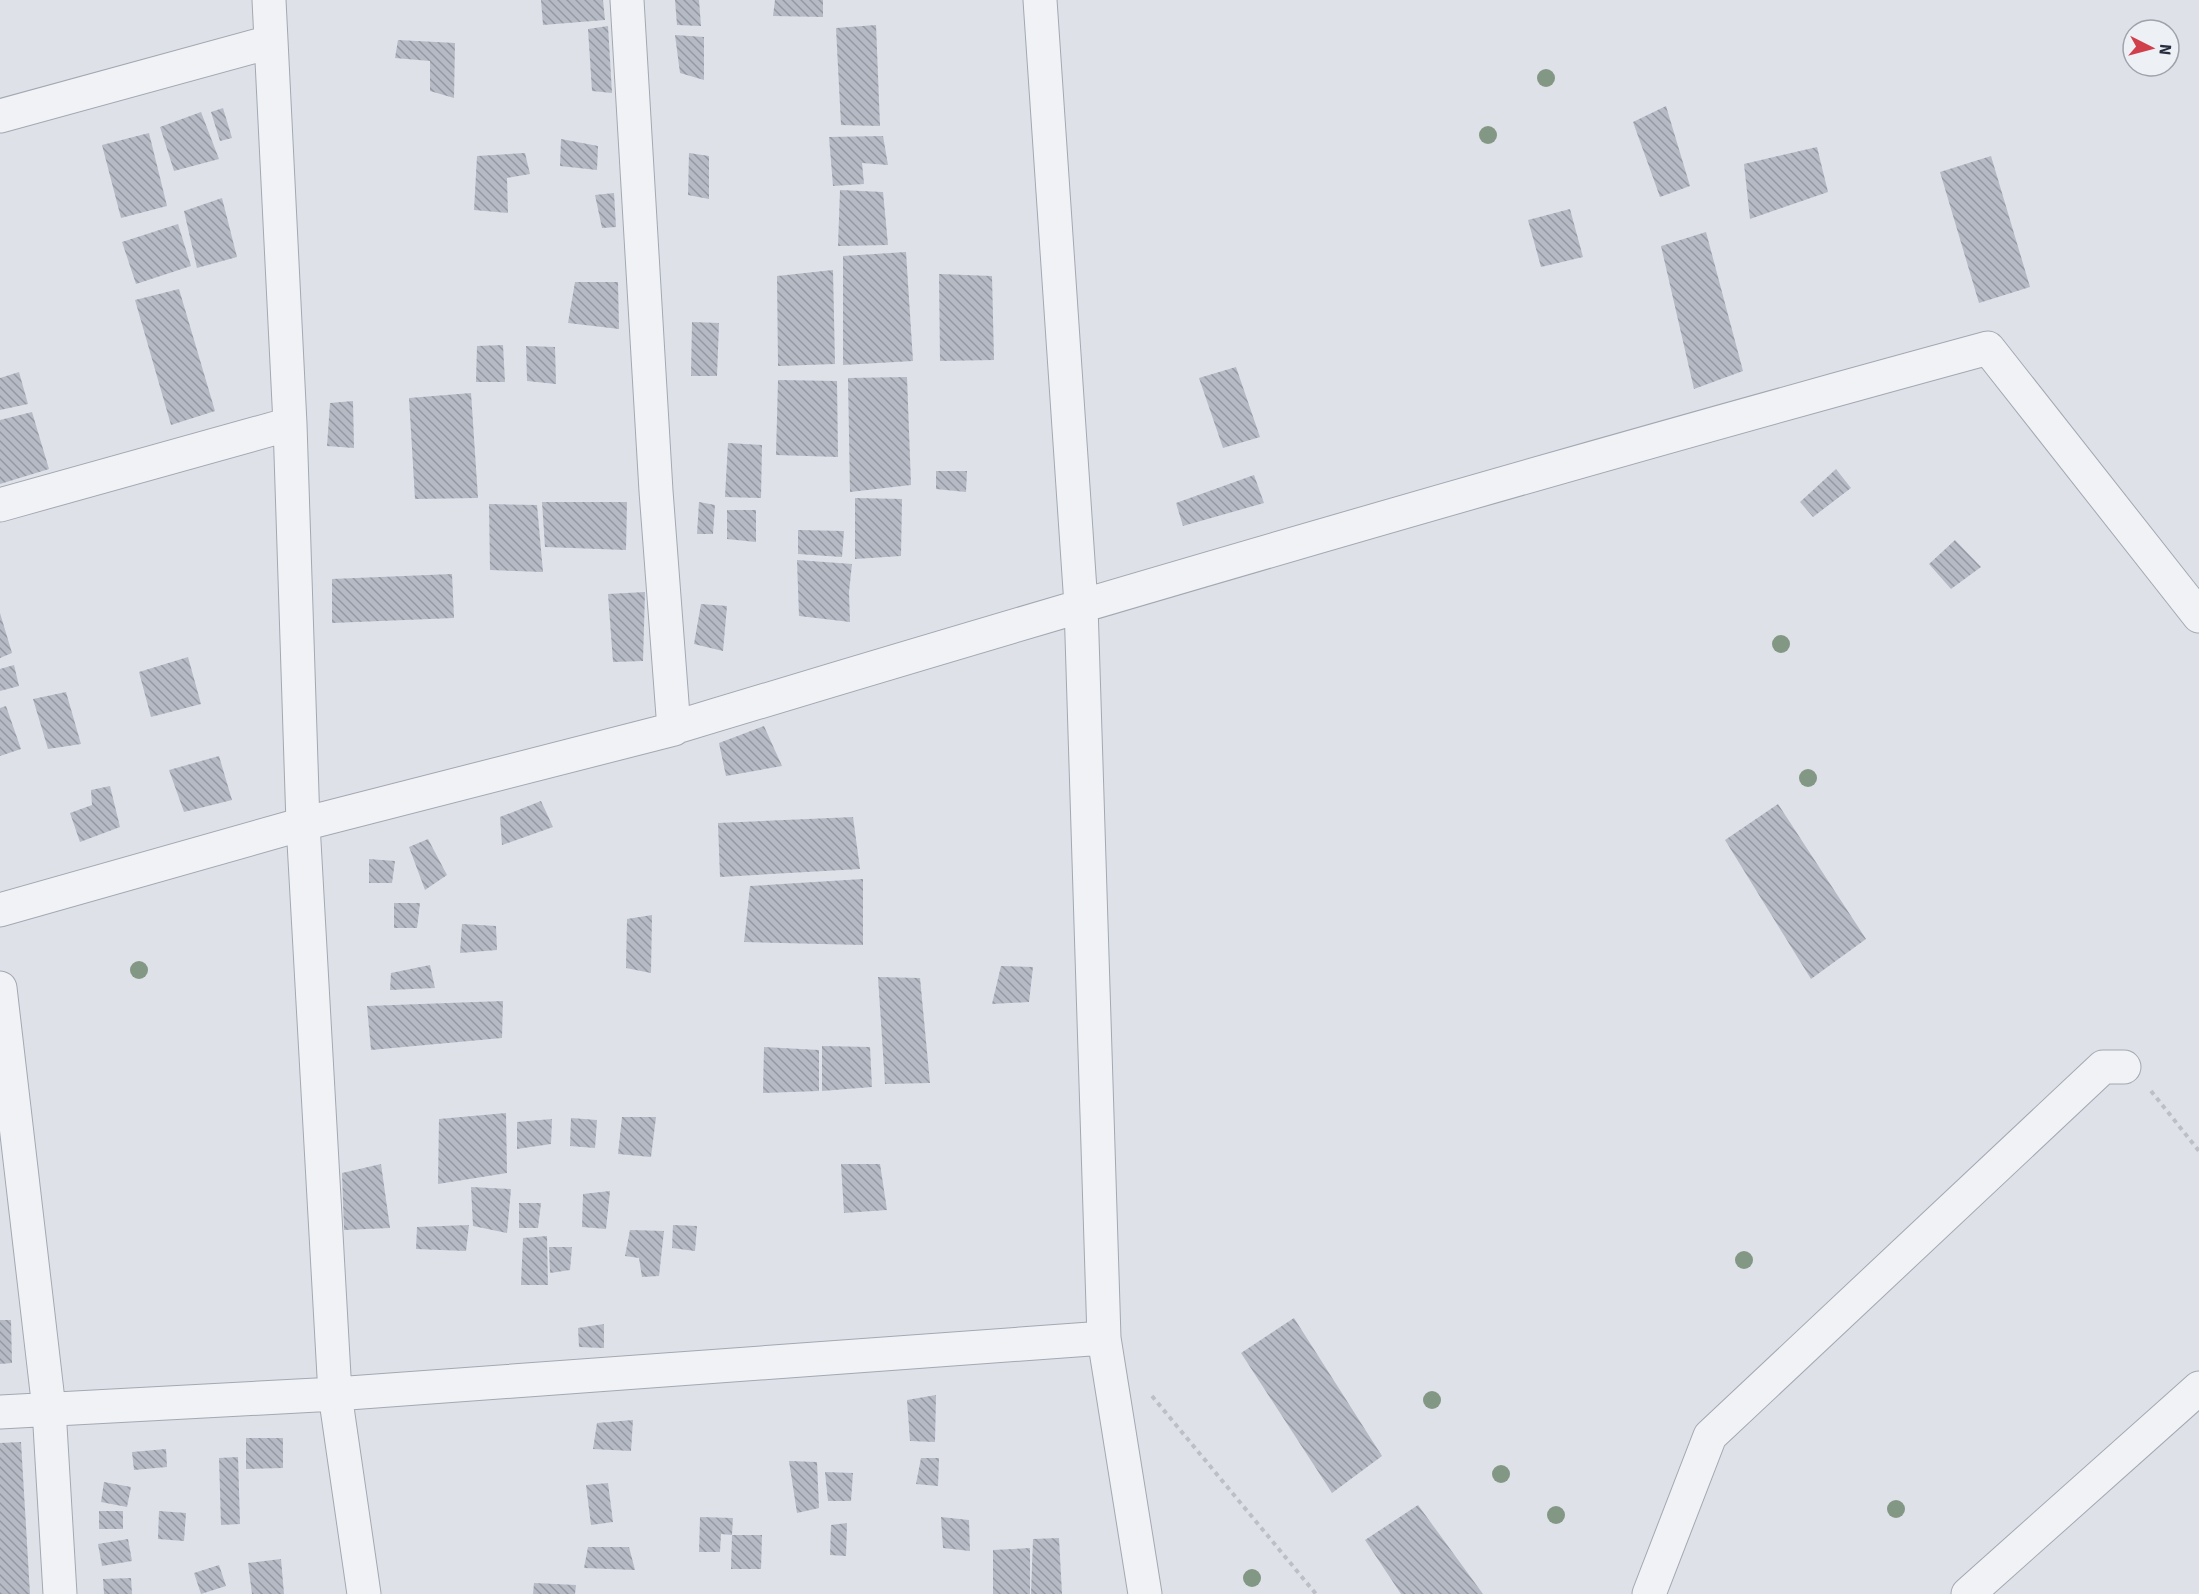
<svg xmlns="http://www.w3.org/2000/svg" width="2199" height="1594" font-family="Signika,sans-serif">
<defs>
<pattern id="building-back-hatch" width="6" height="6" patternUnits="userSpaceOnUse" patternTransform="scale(1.5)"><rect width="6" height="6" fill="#b5bac5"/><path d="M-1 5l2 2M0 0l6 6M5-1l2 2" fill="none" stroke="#9398a1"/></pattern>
</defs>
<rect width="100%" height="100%" fill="#dee1e8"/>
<path fill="url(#building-back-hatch)" d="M541,0H603L605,20L543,25Z
M675,0H699L701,26L677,25Z
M775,0H823V17L773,16Z
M876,25L880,126L841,125L836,28Z
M608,26L612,93L592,91L588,29Z
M675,35L704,37V80L680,73Z
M398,40L455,43L454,98L430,91V61L395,58Z
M1666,106L1690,186L1660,197L1633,122Z
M223,108L232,138L220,141L211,112Z
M201,112L219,159L174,171L160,127Z
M149,133L167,206L121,218L102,145Z
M883,136L888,165L862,163L864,184L833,186L829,137Z
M561,139L598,146L597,170L560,166Z
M1817,147L1828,192L1750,219L1744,164Z
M525,153L530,174L507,178L508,213L474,210L477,156Z
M689,153L709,156V199L688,195Z
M1991,156L2030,287L1979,303L1940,172Z
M840,190L883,192L888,245L838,246Z
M614,193L616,227L602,228L595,195Z
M222,198L237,257L197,268L184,211Z
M1570,209L1583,257L1541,267L1528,220Z
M178,224L191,266L136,284L122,242Z
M1706,232L1743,371L1694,389L1661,246Z
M906,252L913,361L843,365V256Z
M833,270L835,364L778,366L777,276Z
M939,274L992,276L994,360L940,361Z
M575,282H618L619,329L568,323Z
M179,289L215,411L171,425L135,300Z
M692,322L719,323L717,376H691Z
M503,345L505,382H476L477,346Z
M526,346L555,347L556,384L527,381Z
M1236,367L1260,437L1223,448L1199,378Z
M19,372L28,404L0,410V378Z
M907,377L911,485L850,492L848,378Z
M778,380L837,381L838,457L776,455Z
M471,393L478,498L415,499L409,398Z
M353,401L354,448L327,446L330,403Z
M32,412L49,469L0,484V420Z
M728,443L762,445L761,498L725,497Z
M1836,469L1851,488L1813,517L1800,502Z
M936,471H967L966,492L936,489Z
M1254,475L1264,503L1183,526L1176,503Z
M855,498L902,499L901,556L855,559Z
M542,502H627L626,550L545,547Z
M699,502L715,505L713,534H697Z
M489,504L537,505L543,572L490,570Z
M727,510H756V542L727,539Z
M798,530L844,531L842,557L798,554Z
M1955,540L1981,567L1951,589L1929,564Z
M797,560L852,564L849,592L850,622L799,616Z
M452,574L454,618L332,623V579Z
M645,592L643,661L613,662L608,594Z
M701,604L727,606L723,651L694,644Z
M0,613L12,653L0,658Z
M188,657L201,704L151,717L139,672Z
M14,665L19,686L0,691V669Z
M66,692L81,744L48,749L33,699Z
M6,706L21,749L0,756V708Z
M764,726L782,766L726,776L719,743Z
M219,756L232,800L184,812L169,770Z
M110,786L120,827L80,842L70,813L92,805L91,790Z
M541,801L553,827L502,845L500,817Z
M1778,804L1866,939L1811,979L1725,840Z
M853,817L860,869L720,877L718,823Z
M428,839L447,875L425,890L409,847Z
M369,859L395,861L392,883H369Z
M863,879V945L744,942L750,886Z
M394,903H420L417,928H394Z
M652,915L651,973L626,968L627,919Z
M462,924L496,926L497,950L460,953Z
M430,965L435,988L390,990L391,973Z
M1001,966L1033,967L1029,1002L992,1004Z
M878,977L920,978L930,1083L885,1084Z
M503,1001L502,1038L371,1050L367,1006Z
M822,1046L870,1047L872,1087L822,1091Z
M764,1047L819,1050V1091L763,1093Z
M506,1113L507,1173L438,1184L439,1119Z
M622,1117H656L651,1157L618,1154Z
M571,1118L597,1120L595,1148L570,1146Z
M552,1119L551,1144L517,1149V1122Z
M381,1164L390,1228L344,1230L342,1173Z
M841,1164H880L887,1210L844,1213Z
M471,1187L511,1189L507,1233L473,1226Z
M610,1191L606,1229L582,1227L583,1194Z
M519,1203H541L538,1228H519Z
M469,1225L466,1251L416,1249L417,1227Z
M673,1225L697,1226L695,1251L672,1248Z
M630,1230L664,1231L659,1276L642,1277L639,1258L625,1256Z
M547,1236L548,1285H521L523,1238Z
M549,1247H572L570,1270L550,1273Z
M1294,1318L1382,1456L1332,1493L1241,1353Z
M0,1320H11L12,1363L0,1364Z
M604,1324V1348L579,1347L578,1328Z
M936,1395L935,1442L910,1441L907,1400Z
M633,1420L631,1451L593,1449L597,1423Z
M246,1438H283V1468L246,1469Z
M21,1442L30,1594H0V1443Z
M166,1449L167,1467L134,1470L132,1452Z
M238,1457L240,1524L221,1525L219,1458Z
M921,1458H939L938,1486L916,1484Z
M789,1461L817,1462L819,1508L797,1513Z
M825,1472L853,1473L851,1501H828Z
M104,1482L131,1487L127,1507L101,1502Z
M608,1483L613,1522L591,1525L586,1485Z
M1418,1505L1483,1594H1401L1365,1540Z
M99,1511H123V1529H99Z
M159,1511L186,1513L184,1541L158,1539Z
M700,1517L733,1518L732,1535L721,1534L720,1552H699Z
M941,1517L969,1520L970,1551L943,1548Z
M847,1523L846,1556L830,1555L831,1525Z
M732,1535H762L761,1569H731Z
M1059,1538L1062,1594H1031L1033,1539Z
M128,1539L132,1561L102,1566L98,1544Z
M588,1547H629L635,1570L584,1568Z
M1030,1548V1594H993V1550Z
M281,1559L284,1594H252L248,1563Z
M219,1565L226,1586L201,1594L194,1573Z
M131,1578L132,1594H104L103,1579Z
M534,1583L576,1585L575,1594H533Z"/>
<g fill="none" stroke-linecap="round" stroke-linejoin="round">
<defs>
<path id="minor" d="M269,0L290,424L303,824L335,1394L364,1594
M1040,0L1081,605L1104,1338L1145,1594
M0,116L270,42
M0,505L290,424
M673,728C1110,596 1547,468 1988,348L2199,616
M0,910L303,824L674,729L656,491L627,0
M0,988L49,1409L60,1594
M0,1412L335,1394L1104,1338
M1649,1594L1710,1436L2103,1067H2124
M1968,1594L2199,1388"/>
</defs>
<use href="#minor" stroke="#a3a8b2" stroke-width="35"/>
<path stroke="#bcbfc6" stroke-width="4" stroke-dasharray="4.5 4.5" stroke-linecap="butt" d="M2151,1091L2199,1151
M1152,1396L1316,1594"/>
<use href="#minor" stroke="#f1f2f6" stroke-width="33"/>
</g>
<g fill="#839785">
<circle cx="1546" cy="78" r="9"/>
<circle cx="1488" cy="135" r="9"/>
<circle cx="1781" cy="644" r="9"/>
<circle cx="1808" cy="778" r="9"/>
<circle cx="139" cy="970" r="9"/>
<circle cx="1744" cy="1260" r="9"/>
<circle cx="1432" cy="1400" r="9"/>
<circle cx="1501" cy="1474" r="9"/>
<circle cx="1896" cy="1509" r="9"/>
<circle cx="1556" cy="1515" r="9"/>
<circle cx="1252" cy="1578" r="9"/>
</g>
<g transform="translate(2151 48) rotate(96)"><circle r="28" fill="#edf0f5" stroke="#9ea2ac" stroke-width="1.5"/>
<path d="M0-4.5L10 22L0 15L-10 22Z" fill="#d13f4c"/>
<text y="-9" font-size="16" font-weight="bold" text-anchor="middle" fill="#272e3f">N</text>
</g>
</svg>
